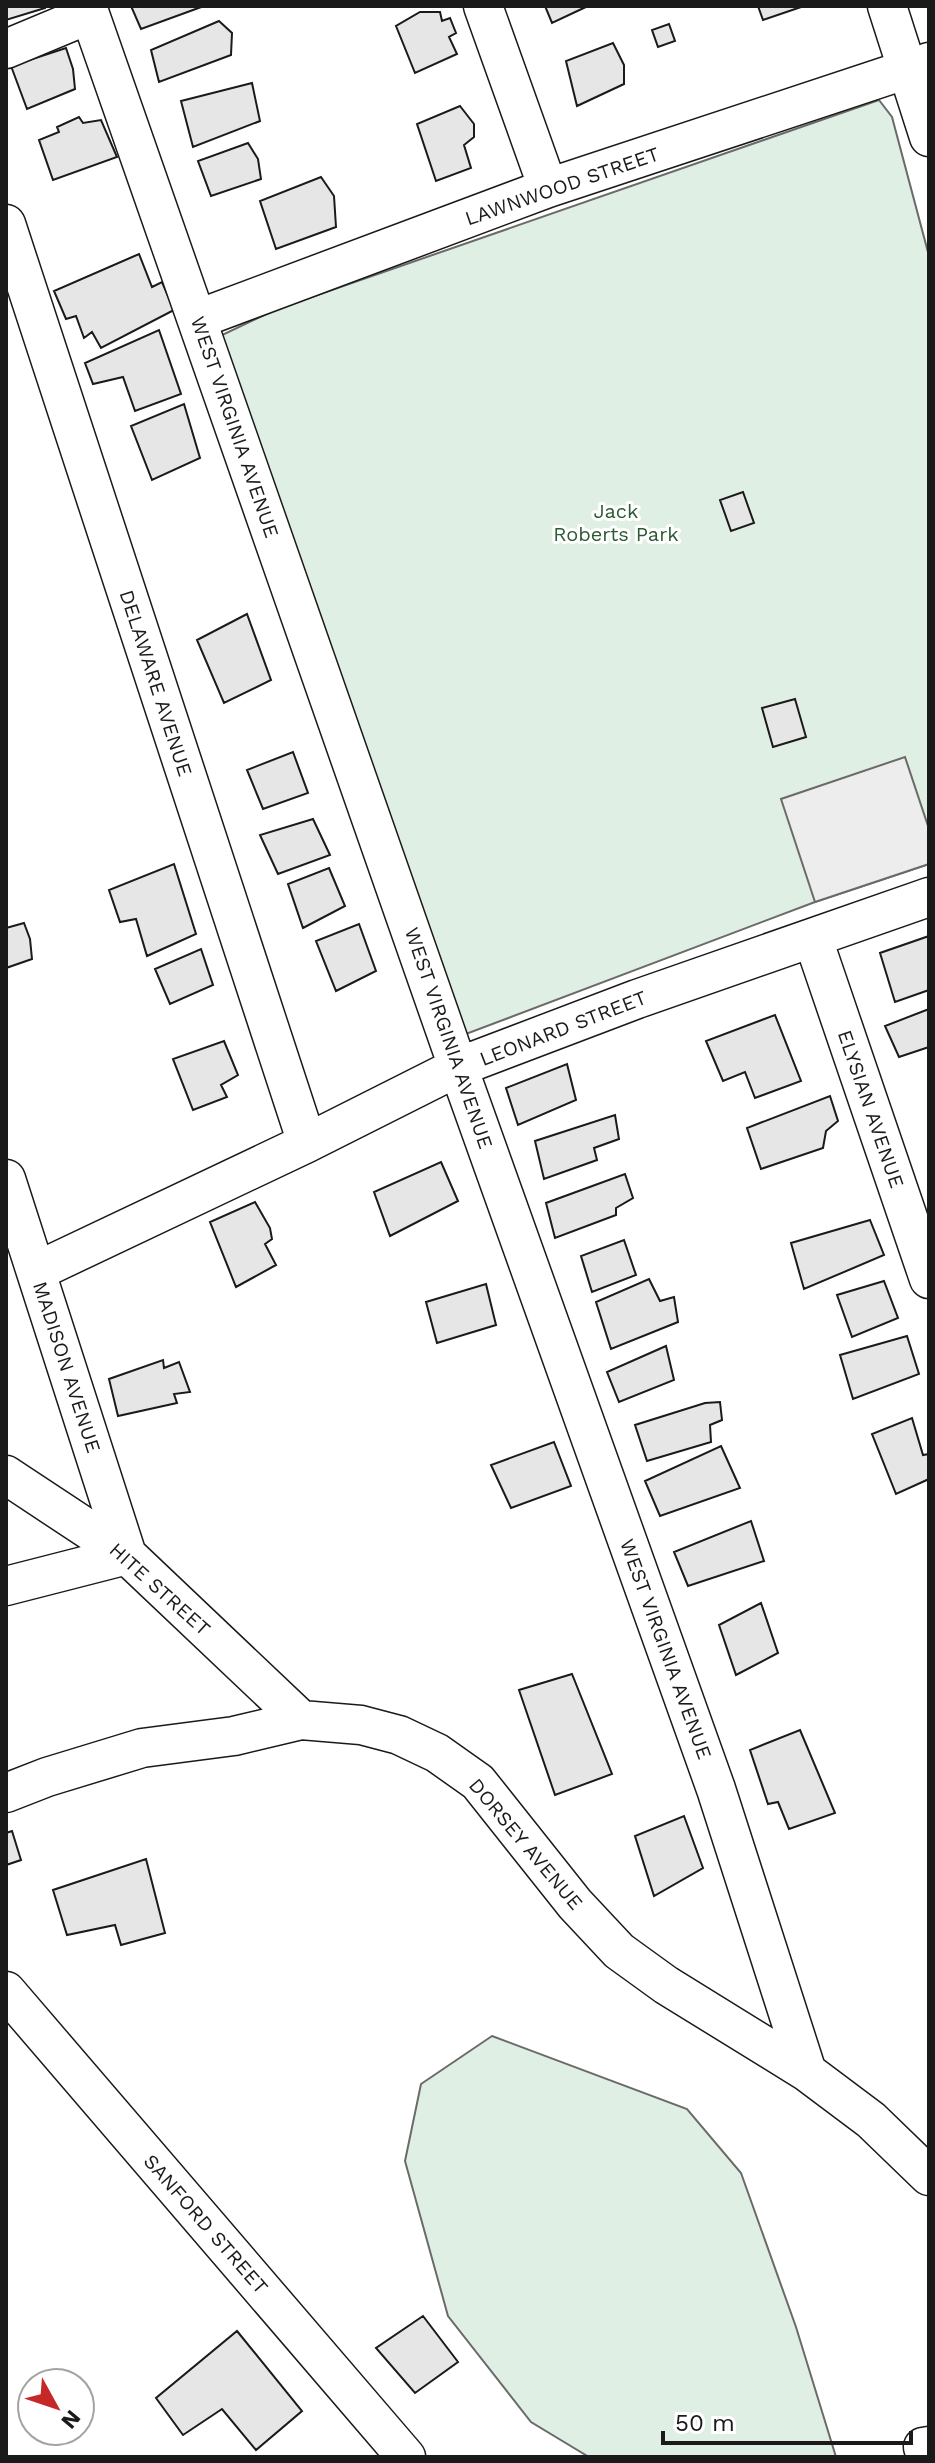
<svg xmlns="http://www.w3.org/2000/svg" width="935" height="2463" font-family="'Work Sans',sans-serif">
<rect width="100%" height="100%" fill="#fff"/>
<path fill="#e0efe3" stroke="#6a6a6a" stroke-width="2" d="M879,100L892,117L929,256V864L815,902L466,1034L220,336L277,309Z
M492,2036L687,2109L741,2173L796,2327L836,2457H589L531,2422L448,2316L405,2161L421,2084Z"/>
<path fill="#ededed" stroke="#6a6a6a" stroke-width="2" d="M905,757L929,829V864L815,902L781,799Z"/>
<path fill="#e6e6e6" stroke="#1a1a1a" stroke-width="2" d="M6,6H45V8L6,20Z
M131,6H204L141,29Z
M545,6H588L552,23Z
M758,6H804L763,20Z
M420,12H440L442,21L450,18L456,33L449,37L457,54L415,73L396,26Z
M219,21L232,33L231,55L159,82L151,50Z
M669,24L675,41L658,47L652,30Z
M613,43L624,65V84L577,106L566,61Z
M66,48L73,69L75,89L27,109L11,66Z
M252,83L260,121L193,147L181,101Z
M460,106L474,124V137L464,145L471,168L436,181L417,124Z
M79,117L83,123L101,120L117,157L53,180L39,140L59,132L57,127Z
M248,143L258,159L261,179L211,196L198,161Z
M321,177L334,196L336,227L276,249L260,201Z
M139,254L152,287L162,282L174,310L101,348L92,332L84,338L76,316L66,319L54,291Z
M159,330L181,394L135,411L123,377L93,384L85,363Z
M184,404L200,458L152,480L131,426Z
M743,492L754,523L731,531L720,500Z
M247,614L271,680L224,703L197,640Z
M795,699L806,737L773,747L762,708Z
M293,752L308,793L263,809L247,770Z
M313,819L330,855L278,874L260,835Z
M174,864L196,934L147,956L136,919L120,922L109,890Z
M329,868L345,906L303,928L288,884Z
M24,923L30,939L32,959L6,968V928Z
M359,924L376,971L336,991L316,941Z
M929,936V990L895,1002L880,953Z
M201,949L213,985L170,1004L155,969Z
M929,1009V1047L899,1057L885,1026Z
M775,1015L801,1081L755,1098L745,1072L723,1081L706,1041Z
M224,1041L238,1075L221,1085L227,1097L193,1110L173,1059Z
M567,1064L576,1100L518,1125L506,1088Z
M830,1096L838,1121L826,1131L823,1148L761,1169L747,1128Z
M615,1115L619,1139L594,1148L597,1160L544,1179L535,1141Z
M441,1162L458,1201L390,1236L374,1192Z
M625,1174L633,1198L616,1208V1215L555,1238L546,1203Z
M255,1202L270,1228L272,1239L265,1244L276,1265L236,1287L210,1222Z
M870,1220L884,1255L804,1289L791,1243Z
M624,1240L636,1275L592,1292L581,1256Z
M649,1279L660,1301L674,1297L678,1322L611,1349L596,1302Z
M884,1281L898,1318L852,1337L837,1295Z
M486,1284L496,1325L437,1343L426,1302Z
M907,1336L919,1374L853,1399L840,1355Z
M666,1346L674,1380L619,1402L607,1372Z
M163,1360L164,1368L179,1362L190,1392L174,1394L177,1403L118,1416L109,1379Z
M720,1402L722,1420L710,1425L711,1442L647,1461L635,1425L705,1403Z
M912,1418L923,1455L929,1454V1479L896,1494L872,1434Z
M554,1442L571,1486L511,1508L491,1465Z
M721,1446L740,1488L660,1516L645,1481Z
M751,1521L764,1561L688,1586L674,1552Z
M761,1603L778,1653L736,1675L719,1625Z
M572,1674L612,1774L555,1795L519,1690Z
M800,1730L835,1813L789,1829L778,1802L768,1804L750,1750Z
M684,1816L703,1868L654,1896L635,1836Z
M12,1831L21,1860L6,1865V1833Z
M146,1859L165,1933L121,1945L115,1925L67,1935L53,1890Z
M423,2316L458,2362L415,2393L376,2348Z
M237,2331L302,2411L256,2450L222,2409L183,2435L156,2398Z"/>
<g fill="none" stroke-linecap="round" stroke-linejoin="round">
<defs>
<path id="minor" d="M87,6L458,1067L716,1789L807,2072
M483,6L548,188
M887,6L929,137
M6,49L90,14
M6,224L307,1143
M198,319L548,188L929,62
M813,939L929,1279
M6,1179L127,1555L6,1586
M37,1271L307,1143L458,1067L637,999L929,897
M6,1475L127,1555L301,1720
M6,1793L47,1777L142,1748L234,1736L301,1720L361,1725L399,1735L437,1753L478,1782L575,1904L619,1951L666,1985L807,2072L871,2120L929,2176
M6,1991L406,2457
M926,2457L923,2447L929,2446"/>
</defs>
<use href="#minor" stroke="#1a1a1a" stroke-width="41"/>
<use href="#minor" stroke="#fff" stroke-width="38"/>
</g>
<g text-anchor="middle" stroke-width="6" stroke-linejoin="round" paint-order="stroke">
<g font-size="20" fill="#1a1a1a" stroke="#fff">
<text transform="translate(562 186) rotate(-19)" y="7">LAWNWOOD STREET</text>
<text transform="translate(235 427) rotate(71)" y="7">WEST VIRGINIA AVENUE</text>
<text transform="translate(156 683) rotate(72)" y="7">DELAWARE AVENUE</text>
<text transform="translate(563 1028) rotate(-21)" y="7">LEONARD STREET</text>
<text transform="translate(449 1038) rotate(71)" y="7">WEST VIRGINIA AVENUE</text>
<text transform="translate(871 1109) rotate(71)" y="7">ELYSIAN AVENUE</text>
<text transform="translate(67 1367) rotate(72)" y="7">MADISON AVENUE</text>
<text transform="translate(160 1589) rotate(42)" y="7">HITE STREET</text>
<text transform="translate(666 1649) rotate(70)" y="7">WEST VIRGINIA AVENUE</text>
<text transform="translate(526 1844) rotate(50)" y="7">DORSEY AVENUE</text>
<text transform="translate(206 2224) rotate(49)" y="7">SANFORD STREET</text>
</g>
<g font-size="20" fill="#2b5a34" stroke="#fff">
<text x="616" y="518">Jack<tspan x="616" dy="23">Roberts Park</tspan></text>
</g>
</g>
<rect width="935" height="2463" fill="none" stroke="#1a1a1a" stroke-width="16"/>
<g transform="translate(56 2407) rotate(130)"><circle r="38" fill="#ffffff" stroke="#a3a3a3" stroke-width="2"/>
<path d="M0-6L14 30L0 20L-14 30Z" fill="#c62828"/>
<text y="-12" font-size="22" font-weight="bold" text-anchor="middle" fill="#1a1a1a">N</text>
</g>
<path d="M663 2431v12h248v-12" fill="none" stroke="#1a1a1a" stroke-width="4"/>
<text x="675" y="2431" font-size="24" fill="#1a1a1a" stroke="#ffffff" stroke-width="6" paint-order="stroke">50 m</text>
</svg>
